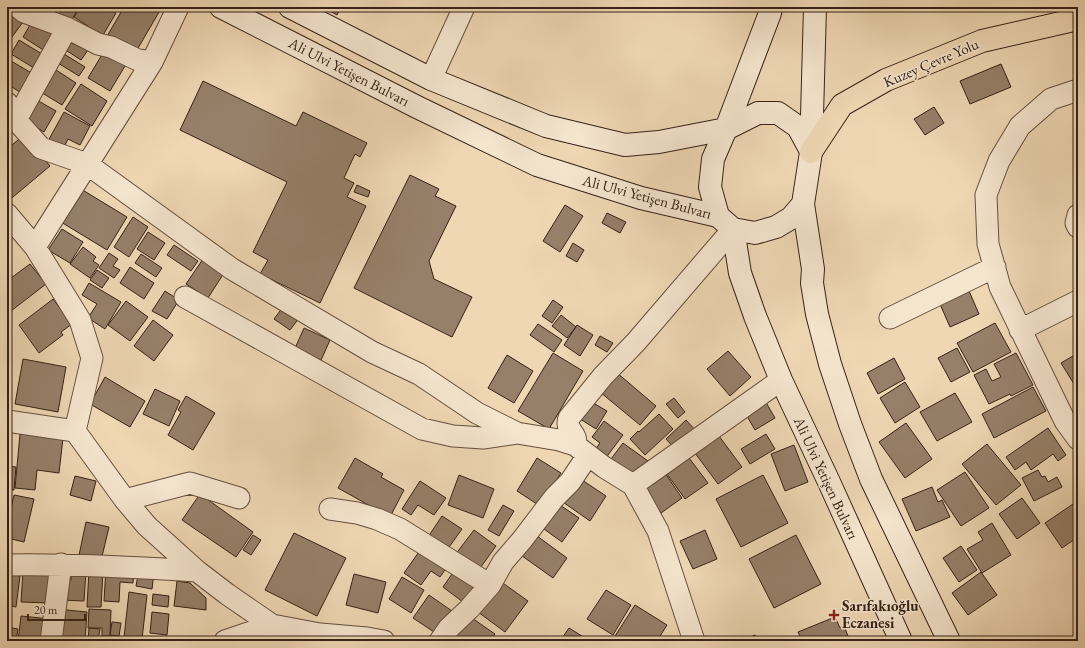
<svg xmlns="http://www.w3.org/2000/svg" width="1085" height="648" font-family="'EB Garamond',serif">
<rect width="100%" height="100%" fill="#efd7b4"/>
<filter id="stains"><feTurbulence type="fractalNoise" baseFrequency=".005" numOctaves="4"/><feColorMatrix values="0 0 0 0 .2 0 0 0 0 .09 0 0 0 0 .02 0 0 0 .5 -.17"/></filter>
<radialGradient id="worn" r=".72"><stop offset=".6" stop-color="#630" stop-opacity="0"/><stop offset="1" stop-color="#630" stop-opacity=".3"/></radialGradient>
<path fill="#968069" stroke="#352218" d="M7,7L26,18L9,41L7,39Z
M33,7H52L47,16Z
M63,7H79L69,25L57,18Z
M80,7H105L116,13L99,42L84,33L88,26L74,17Z
M124,7H162L134,55L106,38Z
M323,7H341L337,15Z
M34,18L60,34L48,53L23,37Z
M70,39L88,50L81,60L64,49Z
M19,40L47,57L39,71L11,54Z
M106,48L128,61L110,91L88,78Z
M64,54L85,67L79,76L58,63Z
M11,61L35,75L23,94L7,84V66Z
M1001,64L1011,87L970,104L960,81Z
M53,68L76,83L62,105L39,91Z
M203,81L296,126L303,112L367,143L360,157L355,154L344,178L354,183L347,197L366,206L320,303L260,274L268,260L253,252L287,182L180,130Z
M81,84L107,101L92,126L65,109Z
M35,99L56,111L44,132L23,119Z
M934,107L944,123L925,135L914,119Z
M64,112L90,126L80,145L68,139L63,149L48,141Z
M24,135L50,166L7,202V149Z
M410,175L439,189L435,196L456,206L429,261L434,279L472,297L452,337L354,288Z
M357,185L370,191L368,197L354,192Z
M76,186L127,217L107,250L56,219Z
M565,205L583,216L560,252L543,241Z
M607,213L626,222L620,233L602,223Z
M133,217L148,227L129,257L114,247Z
M62,229L83,242L70,263L48,250Z
M148,232L165,243L154,260L137,249Z
M573,243L584,250L577,262L566,256Z
M174,245L198,261L191,271L167,255Z
M83,247L96,257L93,261L99,265L90,278L70,264Z
M109,253L118,259L113,266L120,270L114,278L99,268Z
M141,254L162,268L156,277L135,263Z
M203,259L224,273L208,298L186,284Z
M30,264L46,284L11,311L7,306V281Z
M130,267L154,283L144,299L120,283Z
M97,270L109,278L102,288L90,280Z
M89,283L121,302L105,329L88,318L97,304L82,295Z
M165,291L179,300L167,319L152,311Z
M969,291L979,314L950,327L940,304Z
M53,299L72,324L61,332L63,335L39,353L19,325Z
M553,300L563,307L552,323L542,316Z
M126,301L148,317L130,341L108,325Z
M283,307L299,318L290,330L274,319Z
M561,315L576,327L567,338L552,326Z
M153,320L173,335L154,361L134,346Z
M995,323L1011,352L973,372L957,343Z
M538,324L562,340L554,352L530,335Z
M577,325L593,335L580,356L564,345Z
M304,328L330,340L318,367L292,355Z
M600,336L613,343L607,352L595,345Z
M957,348L970,372L951,382L938,358Z
M728,351L751,377L730,396L707,369Z
M553,353L583,371L549,429L518,411Z
M1016,353L1033,385L1011,396L1010,394L989,404L974,375L986,369L992,381L1001,377L994,364Z
M1078,353V389H1077L1061,363Z
M507,355L533,371L514,403L488,388Z
M894,358L905,379L878,394L867,373Z
M23,359L66,367L58,412L15,404Z
M616,372L656,406L640,425L600,392Z
M105,377L145,401L130,427L90,404Z
M905,382L920,407L895,423L880,398Z
M1033,387L1046,411L994,438L982,414Z
M155,389L180,401L169,426L143,414Z
M955,393L972,422L937,441L920,412Z
M186,396L215,413L193,450L168,435L181,412L178,410Z
M674,398L685,412L678,418L666,404Z
M764,399L775,418L755,430L744,411Z
M588,400L607,411L596,429L577,417Z
M659,414L673,429L645,455L630,439L638,431L639,432Z
M686,420L697,432L676,450L666,439Z
M604,421L623,435L605,459L594,451L600,443L592,437Z
M906,423L932,459L905,478L879,442Z
M1048,428L1066,455L1058,461L1053,454L1031,470L1026,462L1015,470L1006,457Z
M716,432L742,467L718,484L692,449Z
M20,434L63,438L59,473L37,470L35,490L15,488Z
M766,434L775,449L750,464L741,449Z
M623,443L648,461L636,477L611,459Z
M987,444L1021,485L996,505L962,464Z
M794,445L808,482L785,491L771,454Z
M355,458L383,474L381,477L404,490L390,517L338,488Z
M537,458L561,473L540,506L517,491Z
M689,458L708,483L685,499L667,474Z
M7,466L16,467L14,490H7Z
M1038,470L1042,477L1045,476L1048,482L1057,477L1062,487L1034,501L1022,478Z
M965,472L989,508L961,526L937,490Z
M665,473L682,498L661,513L643,488Z
M459,475L494,489L483,518L448,505Z
M763,475L788,523L741,547L716,499Z
M75,476L96,481L91,501L70,495Z
M576,476L606,496L590,521L560,500Z
M420,481L446,498L434,515L418,505L411,515L402,509Z
M932,487L938,502L942,500L950,517L916,531L902,499Z
M200,494L253,532L236,557L182,520Z
M14,495L34,499L24,542L7,538V526Z
M1022,498L1040,523L1017,539L999,514Z
M1073,504L1078,511V537L1062,548L1045,523Z
M503,505L514,511L499,536L488,530Z
M560,505L579,518L562,542L544,529Z
M442,516L462,529L447,550L428,537Z
M86,522L109,527L100,565L78,560Z
M992,523L1011,555L982,573L967,549L983,540L978,532Z
M474,530L496,546L478,571L455,555Z
M705,530L717,559L693,569L680,541Z
M294,533L346,558L317,616L265,590Z
M533,533L567,558L553,578L518,553Z
M253,535L261,540L251,555L243,550Z
M796,535L821,584L774,608L749,559Z
M961,546L977,570L959,582L943,558Z
M421,549L447,567L440,577L431,571L421,585L404,573Z
M106,568L134,569L133,583L120,582L119,602L104,601Z
M89,570L103,571L101,607H87Z
M139,570L154,572L152,589L136,586Z
M23,571L51,573L49,603L21,602Z
M71,571H86L84,601L61,600L62,579L71,580Z
M454,571L474,586L463,602L443,587Z
M981,572L997,595L968,615L952,593Z
M7,574L20,576L16,607L7,605Z
M354,574L386,582L378,613L346,605Z
M402,577L424,590L411,613L389,599Z
M177,581L190,583L206,598V610L174,606Z
M500,581L528,601L505,632L478,612Z
M606,590L631,605L613,635L587,619Z
M129,592L147,595L142,639L124,638Z
M153,594L169,596L168,607L152,605Z
M429,595L452,611L437,634L413,618Z
M635,605L667,625L657,641H623L615,636Z
M57,609L87,612L85,641H54Z
M89,609L111,610L110,636H102V628H88Z
M152,612L169,614L167,635L150,633Z
M21,616L50,619L47,641H18Z
M469,616L495,634L490,641H451Z
M835,617L840,628L844,626L848,636L842,638L843,641H802L798,632Z
M112,622L121,623L119,636L110,635Z
M7,627L18,629L16,641H7Z
M89,628L100,629L98,641H88Z
M569,628L590,641H560Z
M755,635L757,641H740Z"/>
<g fill="none" stroke-linecap="round" stroke-linejoin="round">
<defs>
<path id="minor" d="M18,7L24,12L67,28L98,44L111,47L138,60L152,62
M431,79L464,7
M1078,90L1051,99L1020,126L999,161L986,195L988,244L1000,287L1065,421L1078,439
M7,103L16,120L41,148L87,164L232,269L372,352L419,374L477,413L517,433L559,440L575,445L604,467L633,485L658,531L694,641
M16,120L67,28
M7,214L35,247L80,320L92,358L75,431
M1078,215L1076,223L1078,227
M35,247L152,62L178,7
M185,297L422,429L453,436L483,438L517,433
M890,318L995,267
M1020,330L1078,301
M7,421L75,431L125,500L147,526L197,571L227,594L272,625L320,634L367,638L384,641
M575,445C579,432 564,431 569,418L603,376L636,342L733,229
M633,485L781,380
M125,500L190,483L239,498
M330,509L357,513L377,519L400,529L490,585
M7,565C70,564 133,567 197,571
M51,641L61,564
M225,641L272,625
M440,641L449,628L469,609L490,585L503,562L522,540L554,498L570,482L588,455"/>
<path id="secondary" d="M221,7L417,107L537,165L641,198L718,216L733,229L740,273L755,316L781,380L829,482L901,641
M290,7L431,79L546,126L625,145L659,142L726,129L770,13L771,7
M815,7L811,152L803,204L813,269L812,283L817,314L830,364L850,424L871,479L949,641
M718,216L710,187L713,159L726,129L758,113H778L798,127L811,151
M733,229L755,233L776,227L791,218L803,204"/>
<path id="primary" d="M811,152L842,105L886,80L982,41L1078,19"/>
</defs>
<use href="#minor" stroke="#644f3f" stroke-width="23"/>
<use href="#secondary" stroke="#352218" stroke-width="24"/>
<use href="#primary" stroke="#352218" stroke-width="24"/>
<use href="#minor" stroke="#f5e5ce" stroke-width="21"/>
<use href="#secondary" stroke="#f5e5ce" stroke-width="22"/>
<use href="#primary" stroke="#efd7b4" stroke-width="22"/>
</g>
<path fill="#8f2418" stroke="#f5e5ce" stroke-width="1.5" d="M832 609h4v4h4v4h-4v4h-4v-4h-4v-4h4z"/>
<g text-anchor="middle" stroke-width="3" stroke-linejoin="round" paint-order="stroke">
<g font-size="15" fill="#352218" stroke="#f5e5ce">
<text transform="translate(931 63) rotate(-23)" y="5">Kuzey Çevre Yolu</text>
<text transform="translate(349 72) rotate(27)" y="5">Ali Ulvi Yetişen Bulvarı</text>
<text transform="translate(647 197) rotate(15)" y="5">Ali Ulvi Yetişen Bulvarı</text>
<text transform="translate(826 478) rotate(65)" y="5">Ali Ulvi Yetişen Bulvarı</text>
</g>
<g font-size="15" font-weight="bold" fill="#352218" stroke="#f5e5ce" text-anchor="start">
<text x="842" y="611">Sarıfakıoğlu<tspan x="842" dy="17">Eczanesi</tspan></text>
</g>
</g>
<rect width="1085" height="648" fill="none" stroke="#efd7b4" stroke-width="24"/>
<rect x="8" y="8" width="1069" height="632" fill="none" stroke="#352218" stroke-width="2"/>
<rect x="12" y="12" width="1061" height="624" fill="none" stroke="#352218"/>
<path d="M28 614v6h57v-6" fill="none" stroke="#352218" stroke-width="2"/>
<text x="34" y="614" font-size="12" fill="#352218" stroke="#f5e5ce" stroke-width="3" paint-order="stroke">20 m</text>
<rect width="100%" height="100%" filter="url(#stains)"/>
<rect width="100%" height="100%" fill="url(#worn)"/>
</svg>
